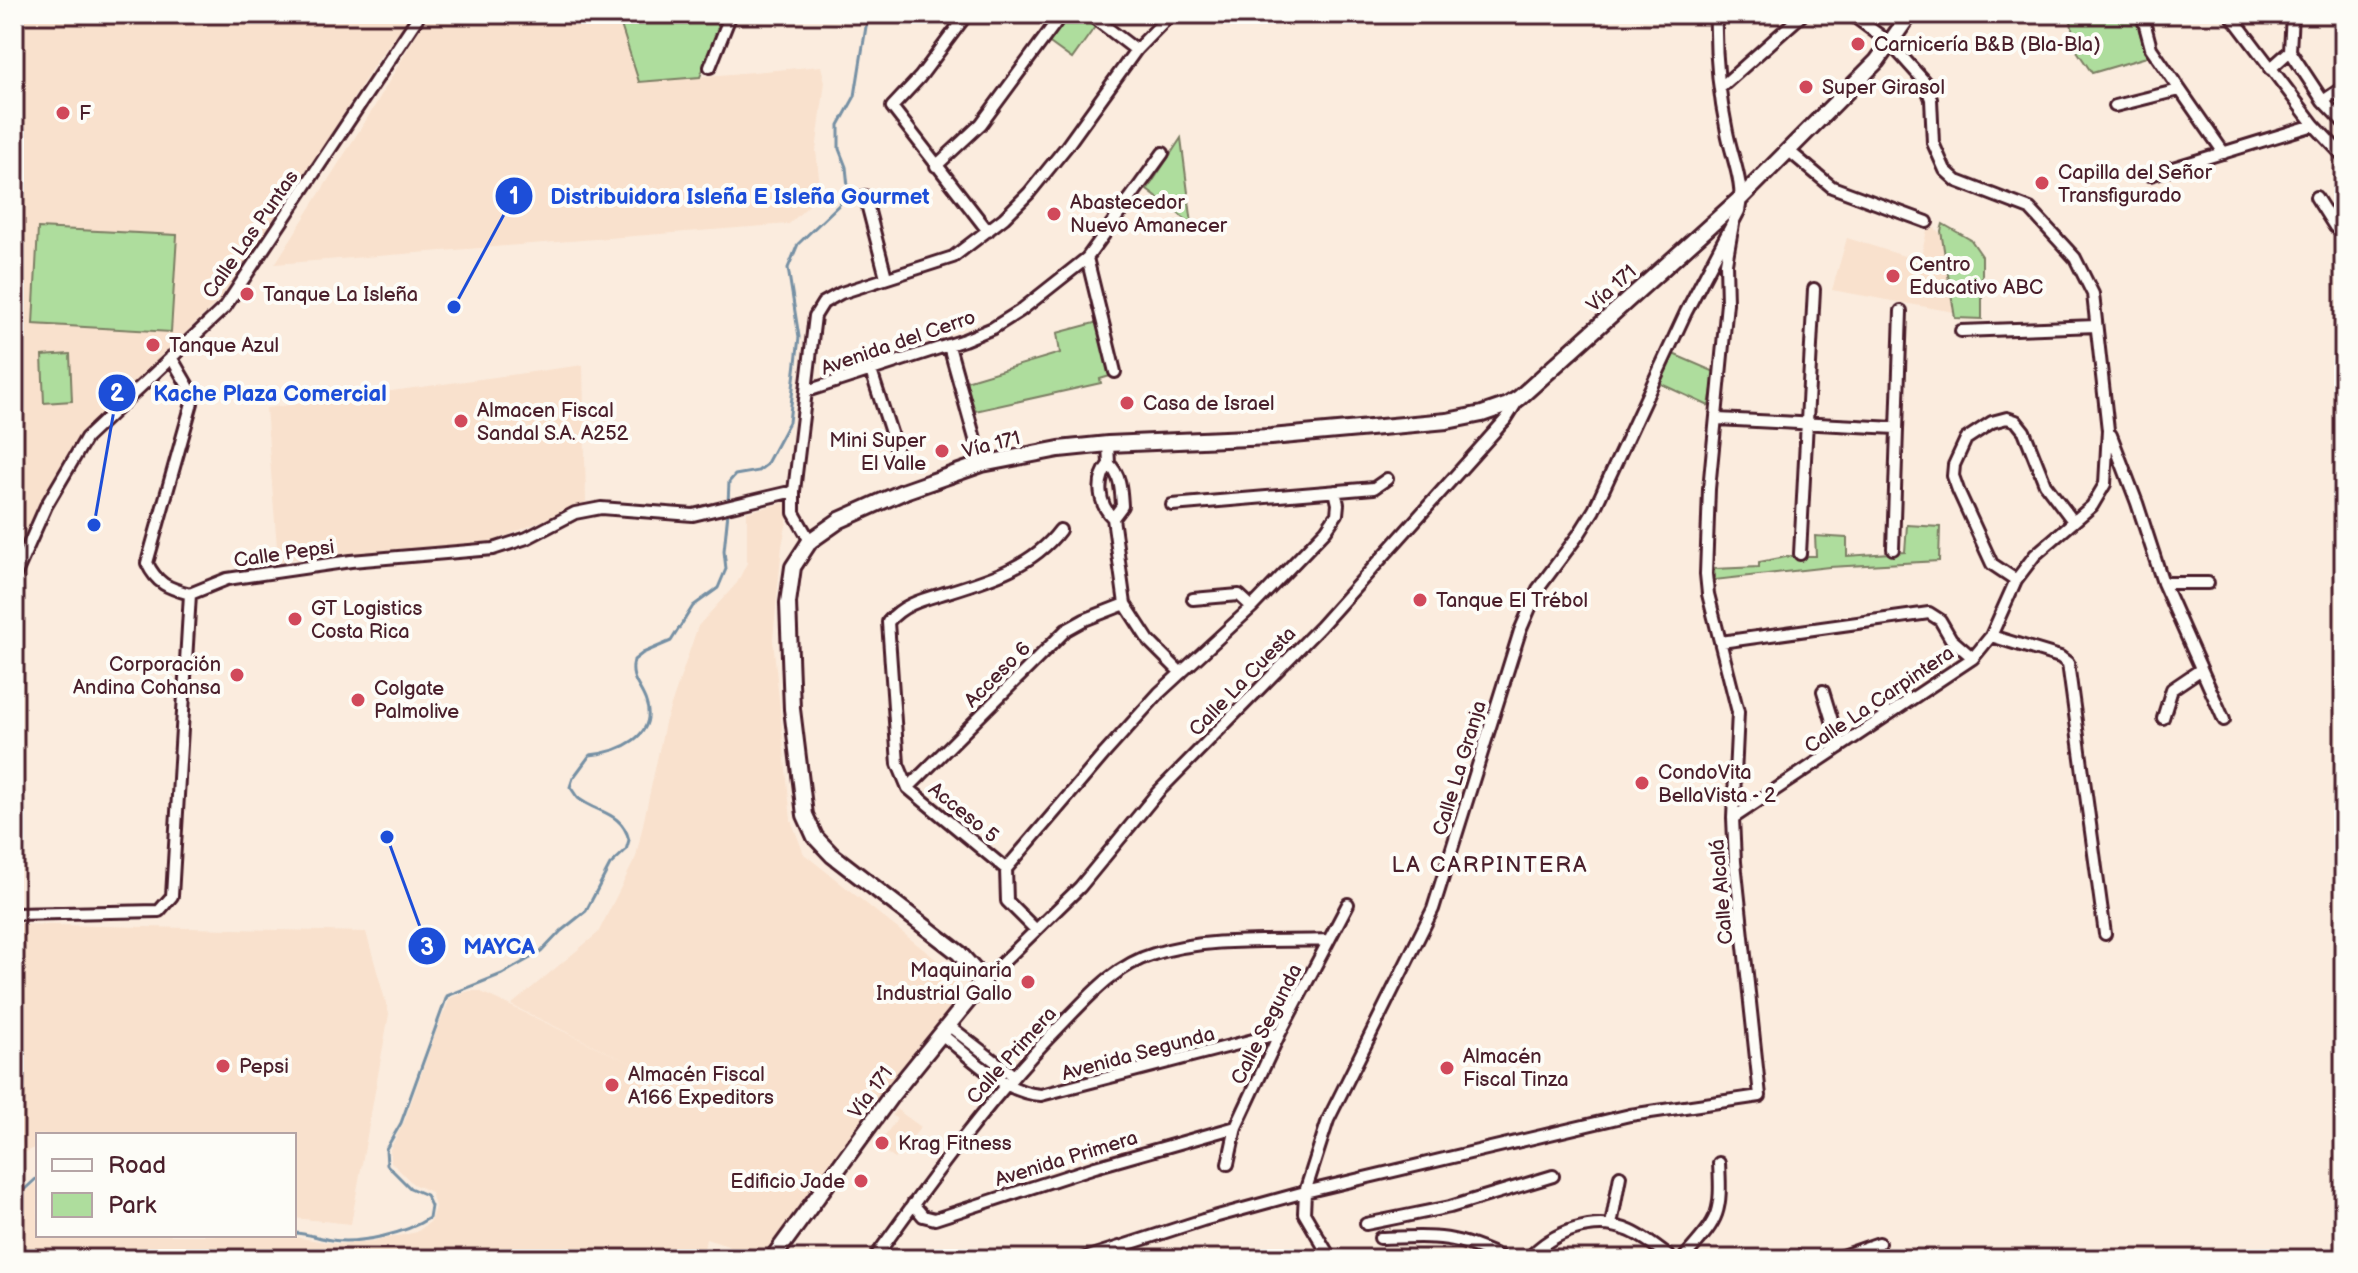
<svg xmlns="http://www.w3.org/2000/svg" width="2358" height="1273" font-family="'Balsamiq Sans',sans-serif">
<rect width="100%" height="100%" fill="#fbecde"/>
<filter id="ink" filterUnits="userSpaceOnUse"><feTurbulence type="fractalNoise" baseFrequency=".0125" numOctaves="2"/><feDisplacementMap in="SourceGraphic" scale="16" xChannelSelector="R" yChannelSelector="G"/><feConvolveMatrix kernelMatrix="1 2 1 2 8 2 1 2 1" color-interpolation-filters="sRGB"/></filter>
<g filter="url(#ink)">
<path fill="#f9e1cd" d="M14,14H412L376,62L283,211L219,300L79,439L41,502L14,558Z
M428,14H627L620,22L640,82L821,66L825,82L816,151L821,194L789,224L275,264L373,109Z
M1935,228L1944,237L1954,312L1832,290L1847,238L1920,261L1927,230Z
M583,365L586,502L492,542L278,560L266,408Z
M791,501L782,546L773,639L791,820L804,854L948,969L956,982L957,992L952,1009L827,1167L765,1259H754L728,1246L706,1239L702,1259H14V1207L31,1186L38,1182V1235H282L338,1244L374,1241L417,1232L430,1222L435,1207L431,1192L413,1184L391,1162L390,1149L405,1120L437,1029L450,998L469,991H479L632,1064L511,1005L598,933L636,857L665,723L698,626L737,583L747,563V512Z
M14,924L366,932L389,1014L351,1224L294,1218V1135H38V1146L14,1158Z
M896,1109L921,1127L895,1159L873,1143L878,1137L882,1139L897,1119L892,1115Z"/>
<path fill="#aedd9d" stroke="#7c7e64" stroke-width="2" d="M627,14H725L700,77L639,82L620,22Z
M1067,14H1084L1097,24L1072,59L1047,41Z
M2070,14H2134L2141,37L2150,56L2092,73L2075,48Z
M1181,138L1192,224L1147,190Z
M1943,224L1971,240L1982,256V319L1955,318L1941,231Z
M38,228L177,235L171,332L33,324Z
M1098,322L1110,376L1100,379L1101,383L975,411L966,381L1060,353L1057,333Z
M70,354L72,401L44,403L42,356Z
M1673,354L1715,372L1709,406L1659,383Z
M1907,525L1940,527L1939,561L1829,567L1715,580L1714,569L1759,567V562L1791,556H1816L1815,536L1847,538V556L1905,552Z"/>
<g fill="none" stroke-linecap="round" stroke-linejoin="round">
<path stroke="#7690a4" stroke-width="3" d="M728,504L729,482L735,475L758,471L766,465L789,422L799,337L788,268L798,244L845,199L848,187L846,167L839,149V125L855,96L868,14
M14,1199L38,1177
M294,1233C307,1233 318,1238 331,1240C360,1244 405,1234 429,1218L431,1206L426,1195L410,1188L387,1165L386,1149L401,1123L447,996L502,974L541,952L561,931L586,911L610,865L626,850L629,840C622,811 596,813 578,798C575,795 573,790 570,787L573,778L590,755C618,752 658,737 646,702C641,686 629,680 634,660L643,653L671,641L693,606L718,588L726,569L724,551L728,512"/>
<defs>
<path id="minor" d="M967,14L920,77L892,107L988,231
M1089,14L1136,50
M2142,14L2151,48L2224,153
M2230,14L2314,125L2344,157
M2290,51L2323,101L2344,123
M710,67L731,14
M2270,69L2290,51L2292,14
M1720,88L1803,14
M2323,101L2344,87
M2115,106L2179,90
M1789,151L1832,187L1927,222
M936,166L981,124L1062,14
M2150,175L2314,125
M865,196L886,277
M2316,197L2335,227L2344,231
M1087,258L1115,372
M1961,331L2096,326
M949,346L982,464
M171,357L192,393V403L147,563C157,584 168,588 190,594
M871,371L896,448
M807,391L964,340L993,328L1020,311L1087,258L1163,153
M1717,419L1896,428
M2111,435L2137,503L2163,583L2224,720
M1108,444L1109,464C1121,475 1121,491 1122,506L1113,518
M1109,464C1096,480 1098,504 1113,518L1125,604L1149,641L1181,673
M1172,505L1374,488L1387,479
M1060,530C1033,566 990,579 948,592C925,599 904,603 888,622L898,764L908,788L1006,869L1105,753L1159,693L1252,607L1326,530L1337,514L1338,504L1335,491
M810,541L794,513V491L815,316L823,303L841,293L953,257L1004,218L1029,193L1067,146L1136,50L1171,14
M1893,549L1901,311
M1800,554L1814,289
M14,578L46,506L86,438L225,307L420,14
M2016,580L1992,564L1958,490L1953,476L1954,465L1966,439L1992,422L2007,418L2016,421L2024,431L2045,484L2073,521
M2163,583H2208
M190,594L227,579L351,561L493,549L527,538L575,513L601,508L693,515L794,491
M1193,599L1239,595L1252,607
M1991,636L2060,657L2068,663L2105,934
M1721,642L1929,613L1940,620L1951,639L1973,658
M1823,691L1840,747
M2163,718L2172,689L2200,670
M908,788L1066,630L1084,620L1125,604
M1733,818L1973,658L1991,636L2016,580L2035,555L2092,506L2105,484L2108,430L2093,294L2075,258L2030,209L1957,181L1945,170L1933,143L1931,99L1924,81L1890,43L1851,14
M1006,869L1007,901L1035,929
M14,914L159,911L172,896L190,594
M984,981L1080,887L1158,792L1320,627L1506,419L1518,400
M948,1025L1014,1076
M941,1034C970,1056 1003,1093 1041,1095L1280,1033
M1228,1164L1236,1127L1280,1033L1348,904
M913,1204L923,1216L935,1219L1095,1167L1236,1127
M1366,1224L1450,1207L1553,1176
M1611,1225L1620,1176
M1380,1238C1436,1236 1453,1234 1505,1259
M874,1259C933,1176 992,1095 1063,1023C1090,995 1116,965 1154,954C1207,937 1273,942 1329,940
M1082,1259L1203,1220L1305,1192L1630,1115L1760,1096L1735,862L1733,818L1738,712L1708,594L1706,574L1709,489L1727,303L1726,263L1733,224
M1331,1259L1304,1213L1305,1192L1328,1120L1433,909L1520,631L1538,589L1579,534L1594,510L1686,312L1739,211C1745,185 1732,158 1727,132C1719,94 1715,53 1716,14
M1528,1259C1553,1231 1595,1216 1630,1231C1646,1238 1659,1249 1672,1259
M1683,1259C1718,1218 1722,1218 1719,1163
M1833,1259L1879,1243"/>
<path id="major" d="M772,1259L891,1096L984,981L959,953L832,855L815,837L805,815L792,709L788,603L793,567L810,541L840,520L905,491L982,464L1059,449L1108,444L1271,437L1447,421L1482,414L1508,405L1519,398L1742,197L1877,61L1910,14"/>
</defs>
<use href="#minor" stroke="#4a1f2b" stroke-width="16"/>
<use href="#major" stroke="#4a1f2b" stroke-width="20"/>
<use href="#minor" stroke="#fdfcf7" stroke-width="10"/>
<use href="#major" stroke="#fdfcf7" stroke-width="14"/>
</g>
</g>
<g fill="#d1495b" stroke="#fdfcf7" stroke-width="3">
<circle cx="1858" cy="44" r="8"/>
<circle cx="1806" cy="87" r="8"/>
<circle cx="63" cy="113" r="8"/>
<circle cx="2042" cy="183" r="8"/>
<circle cx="1054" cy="214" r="8"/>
<circle cx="1893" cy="276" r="8"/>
<circle cx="247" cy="294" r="8"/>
<circle cx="153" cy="345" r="8"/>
<circle cx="1127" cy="403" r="8"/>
<circle cx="461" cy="421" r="8"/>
<circle cx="942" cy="451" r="8"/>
<circle cx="1420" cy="600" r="8"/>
<circle cx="295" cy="619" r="8"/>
<circle cx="237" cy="675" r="8"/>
<circle cx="358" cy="700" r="8"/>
<circle cx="1642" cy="783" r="8"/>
<circle cx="1028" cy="982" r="8"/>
<circle cx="223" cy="1066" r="8"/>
<circle cx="1447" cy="1068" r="8"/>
<circle cx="612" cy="1085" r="8"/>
<circle cx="882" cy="1143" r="8"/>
<circle cx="861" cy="1181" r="8"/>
</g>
<g text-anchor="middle" stroke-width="8" stroke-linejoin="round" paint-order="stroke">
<g font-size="20" fill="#4a1f2b" stroke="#fdfcf7" text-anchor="start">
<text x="1874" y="51">Carnicería B&amp;B (Bla-Bla)</text>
<text x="1822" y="94">Super Girasol</text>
<text x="79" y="120">F</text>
<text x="2058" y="179">Capilla del Señor<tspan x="2058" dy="23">Transfigurado</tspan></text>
<text x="1070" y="209">Abastecedor<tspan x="1070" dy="23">Nuevo Amanecer</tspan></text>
<text x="1909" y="271">Centro<tspan x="1909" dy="23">Educativo ABC</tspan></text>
<text x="263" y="301">Tanque La Isleña</text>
<text x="169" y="352">Tanque Azul</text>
<text x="1143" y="410">Casa de Israel</text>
<text x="477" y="417">Almacen Fiscal<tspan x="477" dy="23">Sandal S.A. A252</tspan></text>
<text x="926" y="447" text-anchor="end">Mini Super<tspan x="926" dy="23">El Valle</tspan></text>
<text x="1436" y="607">Tanque El Trébol</text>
<text x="311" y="615">GT Logistics<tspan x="311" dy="23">Costa Rica</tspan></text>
<text x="221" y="671" text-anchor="end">Corporación<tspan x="221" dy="23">Andina Cohansa</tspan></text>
<text x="374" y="695">Colgate<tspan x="374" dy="23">Palmolive</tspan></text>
<text x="1658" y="779">CondoVita<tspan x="1658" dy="23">BellaVista - 2</tspan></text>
<text x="1012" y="977" text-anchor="end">Maquinaria<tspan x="1012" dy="23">Industrial Gallo</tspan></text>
<text x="1463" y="1063">Almacén<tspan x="1463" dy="23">Fiscal Tinza</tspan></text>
<text x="239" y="1073">Pepsi</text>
<text x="628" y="1081">Almacén Fiscal<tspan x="628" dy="23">A166 Expeditors</tspan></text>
<text x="898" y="1150">Krag Fitness</text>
<text x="845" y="1188" text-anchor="end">Edificio Jade</text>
</g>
<g font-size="20" fill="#4a1f2b" stroke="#fdfcf7">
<text transform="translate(250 234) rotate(-55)" y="7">Calle Las Puntas</text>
<text transform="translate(1611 288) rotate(-42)" y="7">Vía 171</text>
<text transform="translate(898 342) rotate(-19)" y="7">Avenida del Cerro</text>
<text transform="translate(991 444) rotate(-14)" y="7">Vía 171</text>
<text transform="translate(284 553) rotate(-8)" y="7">Calle Pepsi</text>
<text transform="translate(997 674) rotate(-45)" y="7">Acceso 6</text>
<text transform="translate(1242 681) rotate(-46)" y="7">Calle La Cuesta</text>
<text transform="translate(1879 699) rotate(-34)" y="7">Calle La Carpintera</text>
<text transform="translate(1459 768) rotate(-73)" y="7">Calle La Granja</text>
<text transform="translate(964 812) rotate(39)" y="7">Acceso 5</text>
<text transform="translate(1721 892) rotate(-95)" y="7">Calle Alcalá</text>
<text transform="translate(1266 1024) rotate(-63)" y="7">Calle Segunda</text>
<text transform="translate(1138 1053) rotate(-15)" y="7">Avenida Segunda</text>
<text transform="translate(1011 1055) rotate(-48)" y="7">Calle Primera</text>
<text transform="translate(870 1092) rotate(-53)" y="7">Vía 171</text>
<text transform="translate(1066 1158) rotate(-17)" y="7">Avenida Primera</text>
</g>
<g font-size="22" letter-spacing="2" fill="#4a1f2b" stroke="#fdfcf7">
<text x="1490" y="872">LA CARPINTERA</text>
</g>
</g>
<path fill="none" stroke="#1d4ed8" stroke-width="3" d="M454 307L514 196M94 525L117 393M387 837L427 946"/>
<g fill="#1d4ed8" stroke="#fdfcf7" stroke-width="3">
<circle cx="454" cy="307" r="8"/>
<circle cx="94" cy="525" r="8"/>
<circle cx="387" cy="837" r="8"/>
<circle cx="514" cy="196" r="20"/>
<circle cx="117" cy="393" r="20"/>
<circle cx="427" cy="946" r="20"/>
</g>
<g font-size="24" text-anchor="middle" font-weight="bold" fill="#fff">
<text x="514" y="204">1</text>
<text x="117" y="401">2</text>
<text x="427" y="955">3</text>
</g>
<g font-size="22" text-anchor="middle" font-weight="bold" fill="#1d4ed8" stroke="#fdfcf7" stroke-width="8" stroke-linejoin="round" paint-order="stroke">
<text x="740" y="204">Distribuidora Isleña E Isleña Gourmet</text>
<text x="270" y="401">Kache Plaza Comercial</text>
<text x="499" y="954">MAYCA</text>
</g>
<rect width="2358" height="1273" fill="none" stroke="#fdfcf7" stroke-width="48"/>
<rect x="24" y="24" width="2310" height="1225" fill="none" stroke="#4a1f2b" stroke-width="3" filter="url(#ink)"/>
<rect x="36" y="1133" width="260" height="104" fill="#fdfcf7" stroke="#b5a4a5" stroke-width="2"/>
<rect x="52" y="1159" width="40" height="12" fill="#fdfcf7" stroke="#b5a4a5" stroke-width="2"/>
<text x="108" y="1173" font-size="24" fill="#4a1f2b">Road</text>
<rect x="52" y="1193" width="40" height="24" fill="#aedd9d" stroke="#b5a4a5" stroke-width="2"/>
<text x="108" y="1213" font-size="24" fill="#4a1f2b">Park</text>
</svg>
